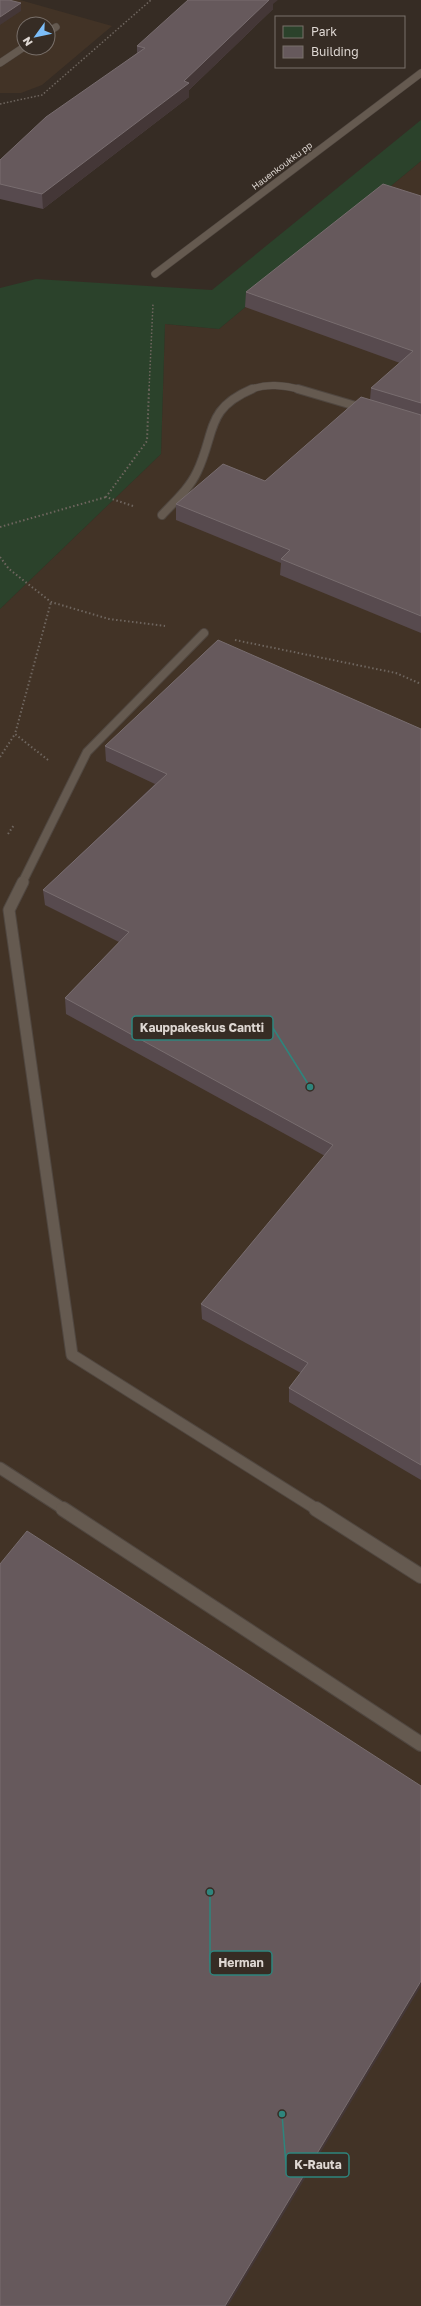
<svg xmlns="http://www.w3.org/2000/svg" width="421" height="2306" font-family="'Golos Text',sans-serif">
<rect width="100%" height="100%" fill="#362c24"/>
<path fill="#423326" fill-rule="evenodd" d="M0,0H20L112,26L42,85L21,93H0ZM24,24H48V48H24Z
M421,161V2306H0V609L161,454L165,324L219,329Z"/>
<path fill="#2b422b" d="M421,120V161L219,329L165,324L161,454L0,609V288L36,279L212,290Z"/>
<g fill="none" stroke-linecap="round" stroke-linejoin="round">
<defs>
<path id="service-far3" d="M48,32L56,27
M0,63L24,47
M155,274L421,73
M250,390C265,383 285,385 301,390"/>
<path id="service-far2" d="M298,389L366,409
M162,515C174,502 189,489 197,472C216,432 205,409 252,389
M22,883L87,752L204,633"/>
<path id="service-far1" d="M23,882L9,910L72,1355L318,1510
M0,1468L65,1510"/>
<path id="service" d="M63,1509L421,1744
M316,1509L421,1576"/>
</defs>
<use href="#service-far3" stroke="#504740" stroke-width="8"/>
<use href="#service-far2" stroke="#504740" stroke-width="10"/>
<use href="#service-far1" stroke="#504740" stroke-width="13"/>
<use href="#service" stroke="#504740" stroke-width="16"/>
<path stroke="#6f665f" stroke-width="1.5" stroke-dasharray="1.5 2" stroke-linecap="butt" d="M0,104L42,95L151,0
M149,390L153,304"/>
<path stroke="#6f665f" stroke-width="2" stroke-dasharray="1.5 2.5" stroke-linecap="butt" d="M133,506L106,497L147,441L149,389
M0,527L106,497
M0,557L9,569L51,602L109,619L165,626
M235,640L396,673L421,684
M0,757L15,734
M48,760L15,734L51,602
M8,834L14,825"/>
<use href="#service-far3" stroke="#655a50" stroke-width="7"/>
<use href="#service-far2" stroke="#655a50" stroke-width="8"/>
<use href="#service-far1" stroke="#655a50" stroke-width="11"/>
<use href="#service" stroke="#655a50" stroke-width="14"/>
</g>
<path fill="#574a4e" d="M273,4V9L189,90V97L43,209L0,199V160L137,53V46Z
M421,196V633L280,575L281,563L176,520V504L265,481L370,400L371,388L400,363L245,307L246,292Z
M421,729V1480L289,1402V1388L301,1373L202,1319L201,1304L325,1156L66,1014L65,998L119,942L45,905L43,890L155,784L106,761L105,746Z"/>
<path fill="#443737" d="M269,0H278L273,4V9L189,90V97L43,209L42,194Z
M21,3V11L0,25V17Z
M421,1981V1986L228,2306H225Z"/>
<path fill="#66595c" stroke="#786d6f" d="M0,0H9L21,3L0,17Z
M188,0H269L184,81L189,83L42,194L0,184V160L46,117L145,48L137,46Z
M383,184L421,196V403L371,388L413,351L246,292Z
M361,397L421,415V616L281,559L290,550L176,504L223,464L265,481Z
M218,640L421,729V1465L289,1388L308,1363L201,1304L333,1145L65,998L129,932L43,890L167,774L105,746Z
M27,1531L421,1786V1981L225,2306H0V1564Z"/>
<g text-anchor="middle" stroke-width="3" stroke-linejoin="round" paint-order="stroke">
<g font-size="9" fill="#ded7d2" stroke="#362c24">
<text transform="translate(282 166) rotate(-37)" y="3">Hauenkoukku pp</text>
</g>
</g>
<path fill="none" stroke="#2e857d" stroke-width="1.5" d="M310 1087L273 1028M210 1892L210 1963M282 2114L286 2165"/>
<g fill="#2e857d" stroke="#362c24" stroke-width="1.5">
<circle cx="310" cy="1087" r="4"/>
<circle cx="210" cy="1892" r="4"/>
<circle cx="282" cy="2114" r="4"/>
</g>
<g fill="#362c24" stroke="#2e857d" stroke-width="1.5">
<rect x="132" y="1016" width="141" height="24" rx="4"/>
<rect x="210" y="1951" width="62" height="24" rx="4"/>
<rect x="286" y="2153" width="63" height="24" rx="4"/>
</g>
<g font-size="12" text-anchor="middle" font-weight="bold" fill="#ded7d2">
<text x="202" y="1032">Kauppakeskus Cantti</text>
<text x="241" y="1967">Herman</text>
<text x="318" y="2169">K-Rauta</text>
</g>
<rect x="275" y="16" width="130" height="52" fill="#362c24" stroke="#79706a"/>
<rect x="283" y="26" width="20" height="12" fill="#2b422b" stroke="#79706a"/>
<text x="311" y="36" font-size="12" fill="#ded7d2">Park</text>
<rect x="283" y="46" width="20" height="12" fill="#66595c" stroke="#79706a"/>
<text x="311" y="56" font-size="12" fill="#ded7d2">Building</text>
<g transform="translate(36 36) rotate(237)"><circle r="19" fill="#362c24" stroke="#79706a"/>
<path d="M0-3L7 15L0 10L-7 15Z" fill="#7cbef9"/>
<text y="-6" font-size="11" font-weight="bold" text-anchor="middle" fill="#ded7d2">N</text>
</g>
</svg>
